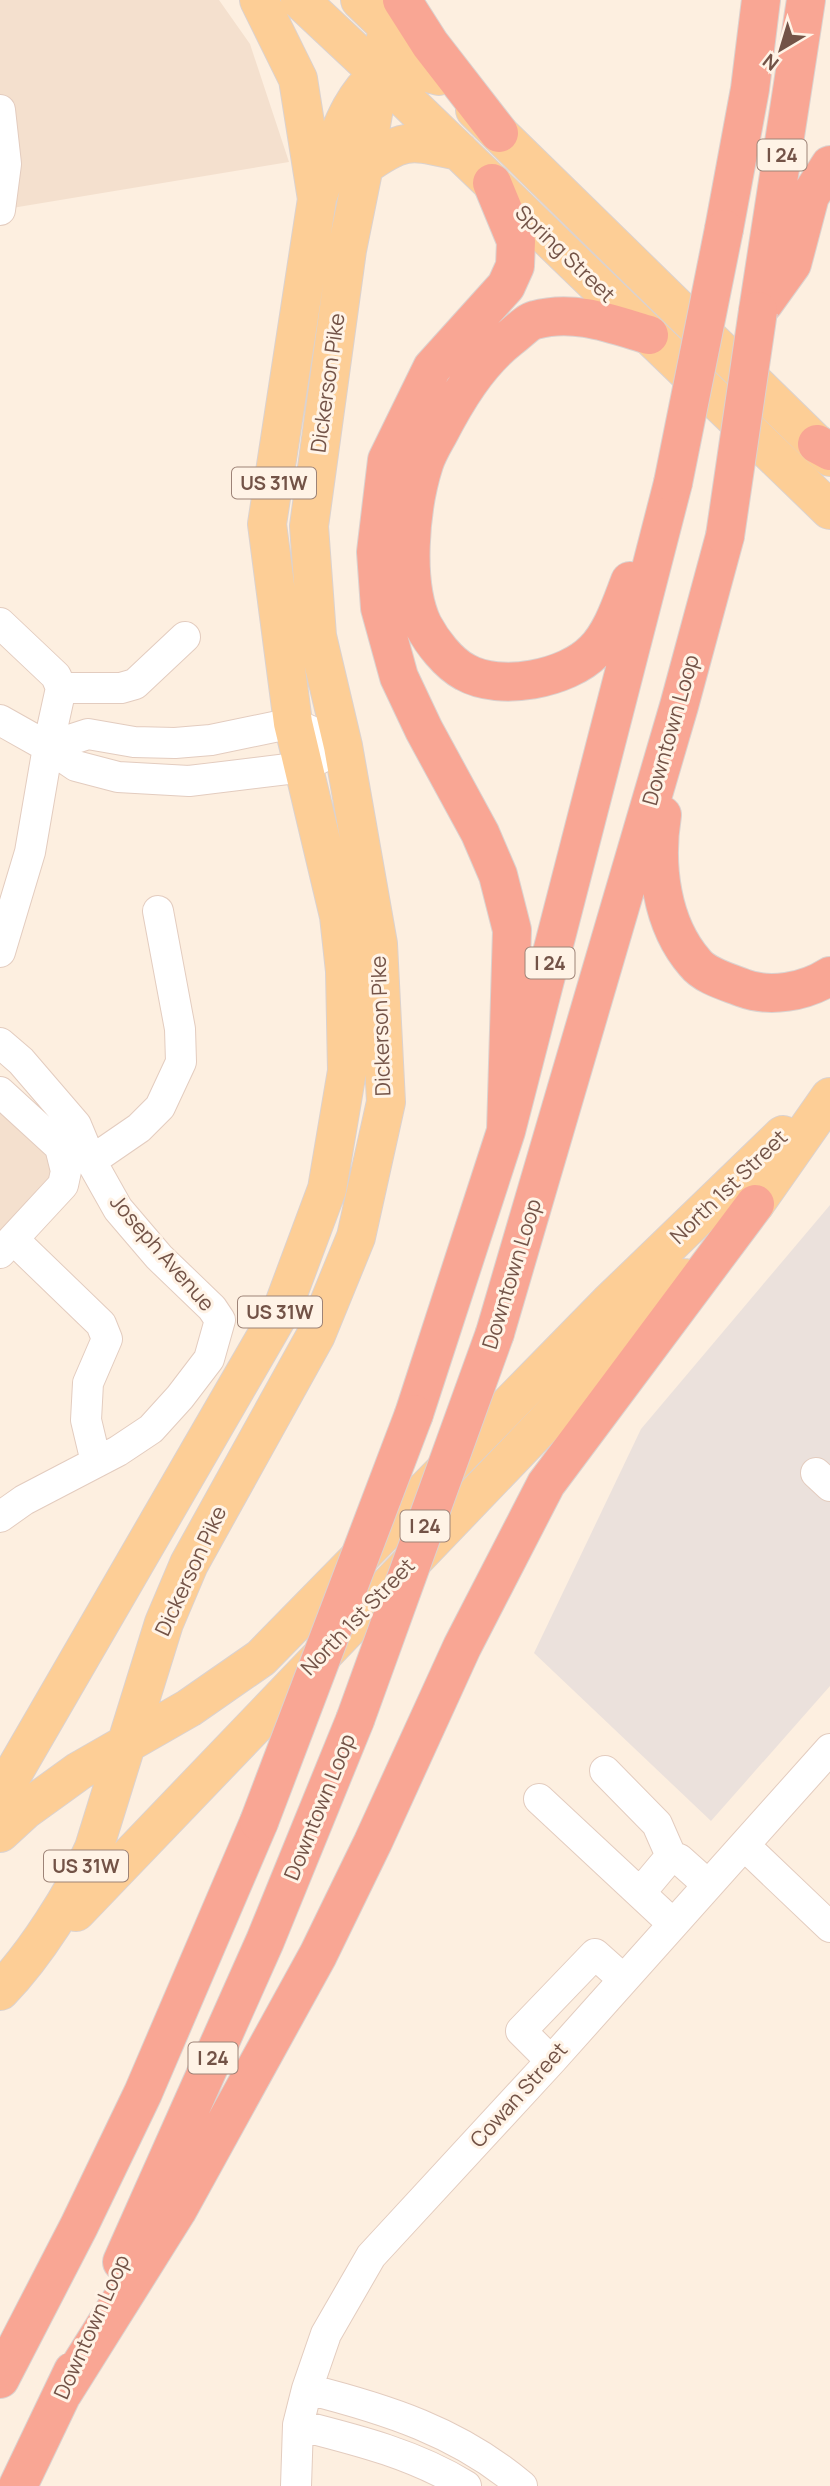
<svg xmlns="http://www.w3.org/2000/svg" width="830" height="2486" font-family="Manrope,sans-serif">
<rect width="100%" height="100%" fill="#fdefe0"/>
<path fill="#f4e0ce" d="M0,0H219L250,44L289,162L0,210Z
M0,1107L49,1153L53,1167L47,1183L0,1232Z"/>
<path fill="#ebe1dc" d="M830,1205V1686L711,1821L534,1653L641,1429Z"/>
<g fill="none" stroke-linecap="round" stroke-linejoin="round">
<defs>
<path id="minor" d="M0,110L6,164L0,210
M0,623L56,676L61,688L48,747L30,852L0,952
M61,688H121L135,684L185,637
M0,720L48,747L76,766L118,777L189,781L304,767L343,746
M48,747L88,734L134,742L175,743L211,740L293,723L343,746
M0,1043L21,1061L76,1125L91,1161L118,1209L159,1257L212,1308L220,1320L209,1359L180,1397L151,1429L118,1451L24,1500L0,1517
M0,1092L60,1147L66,1171L63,1185L0,1253
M91,1161L139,1128L160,1107L181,1062L180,1029L158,911
M13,1239L101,1324L107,1339L88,1383L86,1420L96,1462
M816,1473L830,1486
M605,1771L657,1824L671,1856
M539,1799L672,1923
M744,1845L830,1927
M640,1893L671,1856L679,1859L707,1884
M551,2061L521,2031L595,1954L623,1979
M307,2389C386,2409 459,2432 522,2486
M298,2425C357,2440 414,2454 466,2486
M296,2486L298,2425L307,2389L326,2334L371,2256L551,2061L830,1749"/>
<path id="major" d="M300,0L379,74L830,510
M360,0L406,44
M475,110L830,457
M364,166C406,136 411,141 459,151
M319,193C331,157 353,68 402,68C413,68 428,73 439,76
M733,1228L755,1204L830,1097
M0,1796L283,1307L327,1189L347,1071L345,971L339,916L293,723L267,524L317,199L298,79L259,0
M0,1833L25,1810L79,1771L189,1708L261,1658L609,1303L783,1135
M76,1912L684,1278
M0,1991C35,1955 74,1894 94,1848L164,1623L189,1564L316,1335L356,1237L386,1102L378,944L343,746L317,636L309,526L347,250L364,166L388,26"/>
<path id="highway" d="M402,0L430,44L499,133
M492,183L516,241L515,266L506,286L432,368L387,460L376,552L380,608L399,677L424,730L480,833L498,875L512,930L506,1131
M724,229L750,89L761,0
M764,303L792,264L810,196L830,165
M758,311L806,0
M817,444L830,451
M630,581C621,604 612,633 594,651C567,679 500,692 465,672C448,663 432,642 423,625C403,583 410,508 424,464C427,454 433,444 438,435C456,400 478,363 510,338C517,333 527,322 535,320C574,309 612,324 649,335
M662,815C654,865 661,924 695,963C705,976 728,982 743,988C770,998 805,992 830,976
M495,1333L679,706L725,536
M414,1414L506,1131L673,483
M122,2262L265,1941L355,1720
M0,2379L79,2226L143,2093L259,1822
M63,2393L177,2211L318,1955L373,1842L462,1647L546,1484L755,1204
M18,2486L73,2371"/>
</defs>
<use href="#minor" stroke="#e3ccbf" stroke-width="32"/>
<use href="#major" stroke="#dbd2cf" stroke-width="40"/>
<use href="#highway" stroke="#dbd2cf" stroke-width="40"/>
<use href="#minor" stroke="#fff" stroke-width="30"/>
<use href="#major" stroke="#fdce96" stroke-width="38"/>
<use href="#highway" stroke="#f9a694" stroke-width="38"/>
<defs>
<path id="highway-bridge" d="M673,483L724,229
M725,536L758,311
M355,1720L495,1333
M259,1822L414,1414"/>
</defs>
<use href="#highway-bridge" stroke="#dbd2cf" stroke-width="40" stroke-linecap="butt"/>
<use href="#highway-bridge" stroke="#f9a694" stroke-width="38"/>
</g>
<g text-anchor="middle" stroke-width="6" stroke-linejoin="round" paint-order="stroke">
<g fill="#fff3e6" stroke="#9d8377" stroke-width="2">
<rect x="757.5" y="139.5" width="49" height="31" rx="5"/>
<rect x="232" y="467.5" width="84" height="31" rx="5"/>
<rect x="525.5" y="947.5" width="49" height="31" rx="5"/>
<rect x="238" y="1296.5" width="84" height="31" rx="5"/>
<rect x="400.5" y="1510.5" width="49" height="31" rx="5"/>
<rect x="44" y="1850.5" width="84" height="31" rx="5"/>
<rect x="188.5" y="2042.5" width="49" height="31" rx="5"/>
</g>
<g font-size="19" font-weight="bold" fill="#735347">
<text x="782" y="162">I 24</text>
<text x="274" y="490">US 31W</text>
<text x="550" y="970">I 24</text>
<text x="280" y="1319">US 31W</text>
<text x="425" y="1533">I 24</text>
<text x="86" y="1873">US 31W</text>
<text x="213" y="2065">I 24</text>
</g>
<g font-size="21" fill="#735347" stroke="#fff3e6">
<text transform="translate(565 254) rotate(44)" y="7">Spring Street</text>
<text transform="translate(328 383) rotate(-82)" y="7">Dickerson Pike</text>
<text transform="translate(671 730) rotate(-74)" y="7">Downtown Loop</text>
<text transform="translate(381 1026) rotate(-92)" y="7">Dickerson Pike</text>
<text transform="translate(729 1187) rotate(-44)" y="7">North 1st Street</text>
<text transform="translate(162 1253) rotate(49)" y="7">Joseph Avenue</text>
<text transform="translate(512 1274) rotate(-73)" y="7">Downtown Loop</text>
<text transform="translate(191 1571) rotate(-65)" y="7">Dickerson Pike</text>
<text transform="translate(358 1617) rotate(-46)" y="7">North 1st Street</text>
<text transform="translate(320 1807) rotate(-68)" y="7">Downtown Loop</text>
<text transform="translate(519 2095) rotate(-48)" y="7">Cowan Street</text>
<text transform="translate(92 2327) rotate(-66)" y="7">Downtown Loop</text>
</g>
</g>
<g transform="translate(781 49) rotate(218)" stroke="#fff3e6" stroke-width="5" paint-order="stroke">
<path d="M0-5L12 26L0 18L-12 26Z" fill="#735347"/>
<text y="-10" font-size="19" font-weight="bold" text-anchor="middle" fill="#735347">N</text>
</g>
</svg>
